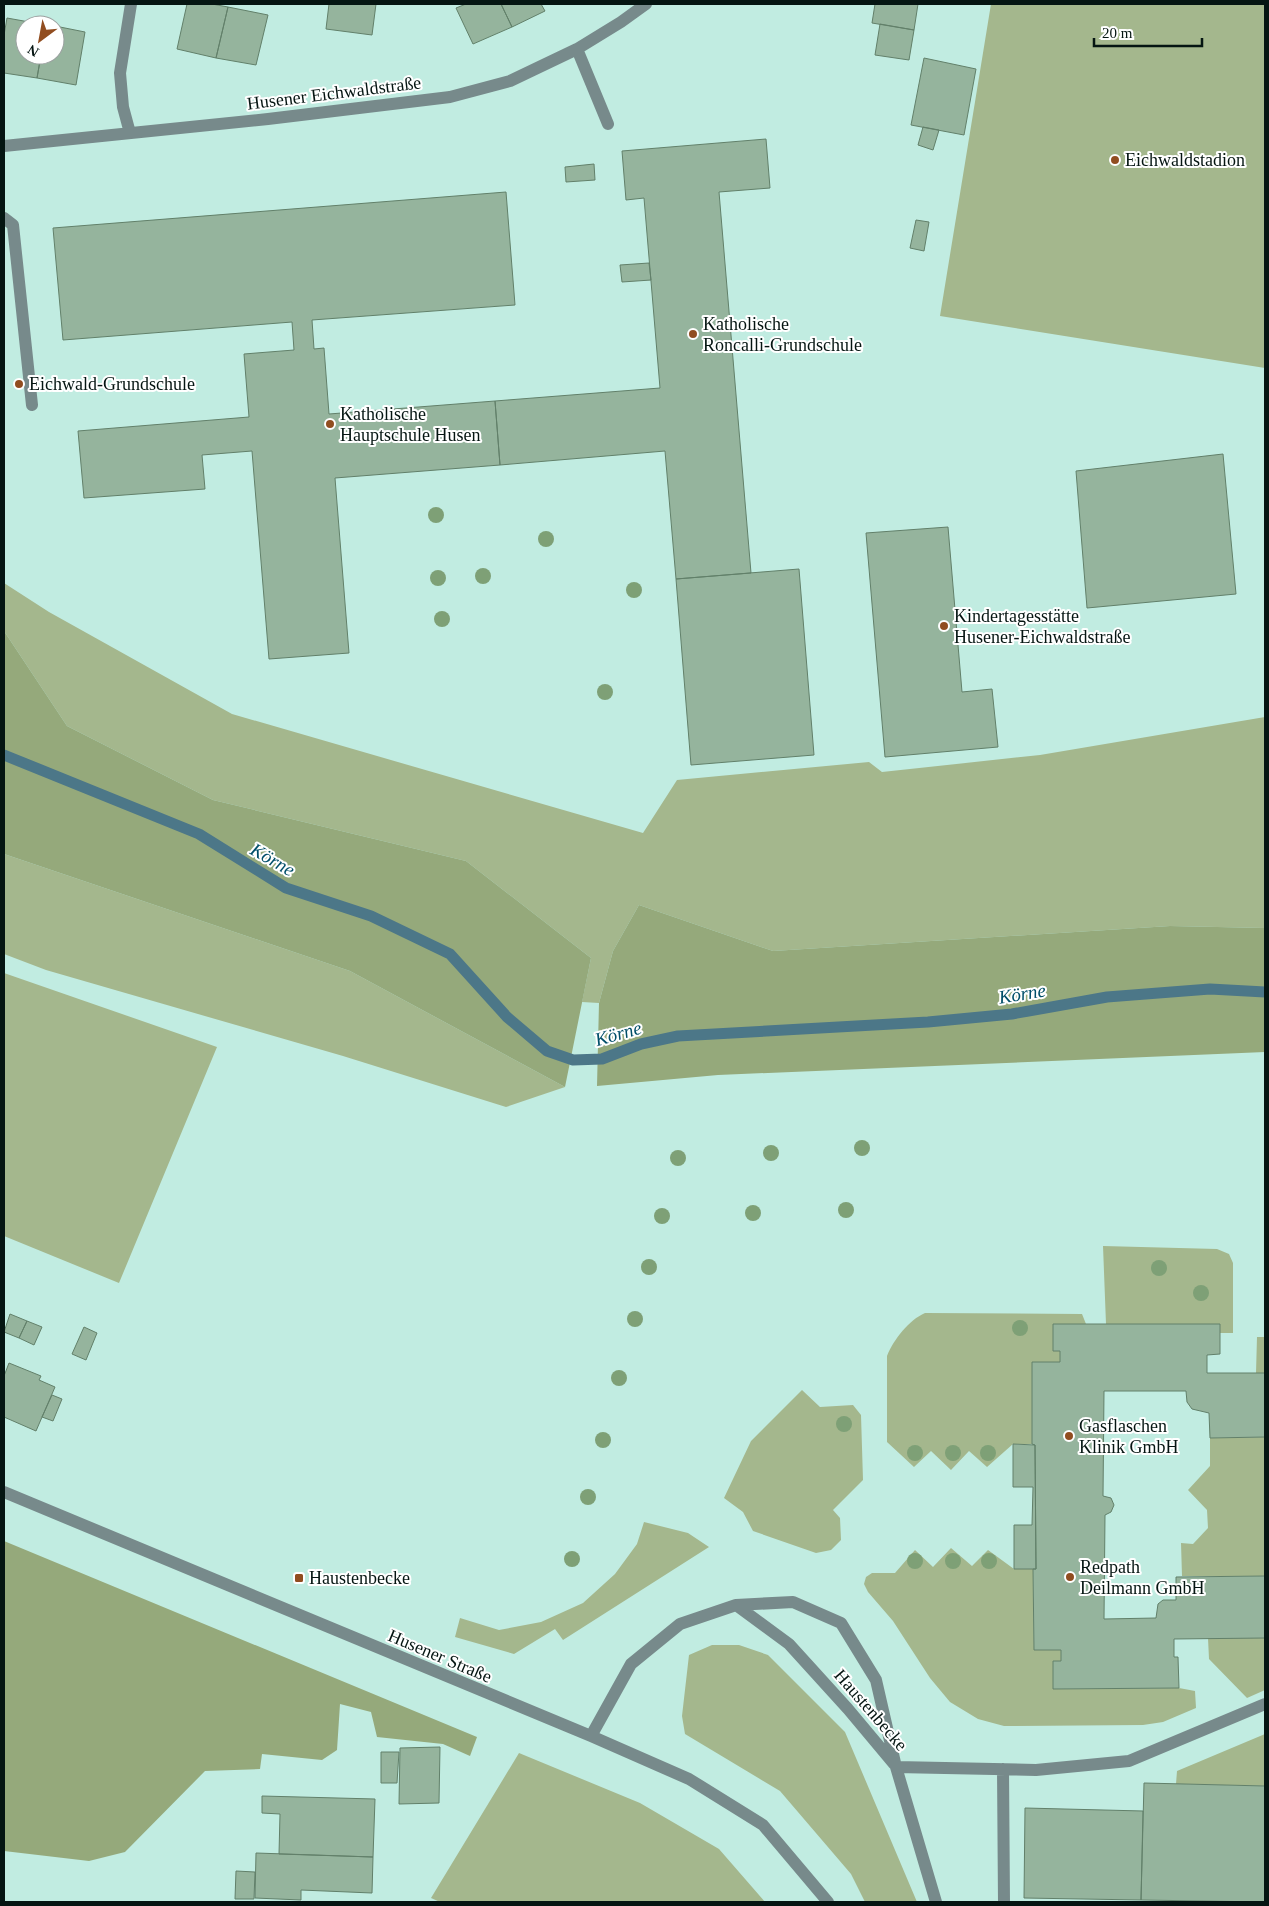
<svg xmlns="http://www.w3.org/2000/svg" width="1269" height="1906" font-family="'Times New Roman',serif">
<rect width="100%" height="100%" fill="#c1ece1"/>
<path fill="#a4b78d" d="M991,4H1265V368L940,316Z
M4,583L49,612L232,714L643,833L677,780L869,762L882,772L1040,755L1265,717V928L1170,926L773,951L639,905L613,951L599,1003L582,1002L591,958L466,861L213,800L67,726L4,631Z
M4,854L350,971L565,1087L506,1107L343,1056L46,970L4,954Z
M4,973L217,1047L119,1283L4,1236Z
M1103,1246L1217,1249L1229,1254L1233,1263V1333H1220V1324H1106Z
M925,1313L1082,1314L1086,1324H1053L1054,1351H1060V1362H1032V1444H1013L987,1467L969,1451L951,1470L931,1451L914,1467L887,1442V1356C894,1339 909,1320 925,1313Z
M1257,1337H1265V1373H1256Z
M802,1390L820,1407L853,1405L861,1415L863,1480L833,1510L840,1518L841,1540L831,1550L816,1553L753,1531L743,1512L724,1498L751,1441Z
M1265,1437V1576H1182L1181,1543L1193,1544L1208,1528L1207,1510L1188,1490L1210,1466V1438Z
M644,1522L688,1533L709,1547L563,1640L555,1629L514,1654L455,1637L460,1618L499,1630L541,1622L583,1603L615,1574L637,1544Z
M951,1548L972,1566L988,1550L1014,1569H1033L1034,1649L1061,1650V1661L1053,1662V1689L1179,1688L1195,1691L1196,1708L1163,1722L1143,1725L1004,1726L978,1719L950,1702L930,1678L893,1621L868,1592L864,1584L866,1577L872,1573H895L915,1550L933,1567Z
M1208,1638H1265V1690L1247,1698L1209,1659Z
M712,1645H739L768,1655L845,1732L917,1902H865L851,1874L780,1791L685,1734L682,1716L689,1655Z
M1265,1734V1786L1176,1784L1177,1771Z
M519,1753L640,1803L719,1849L765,1902H440L431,1898Z"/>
<path fill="#95a97b" d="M4,631L67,726L213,800L466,861L591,958L565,1087L350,971L4,854Z
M639,905L773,951L1170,926L1265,928V1052L718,1075L597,1086L599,1003L613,951Z
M4,1541L477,1737L470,1756L443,1744L377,1737L371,1712L340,1704L337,1750L322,1760L262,1754L260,1769L205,1771L125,1852L89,1861L4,1851Z"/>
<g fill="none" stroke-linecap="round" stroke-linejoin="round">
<path stroke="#4c7788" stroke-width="11" d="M4,755L199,834L286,888L371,916L450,954L507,1017L547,1051L573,1060L602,1059L641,1044L678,1036L928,1022L1012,1014L1107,997L1210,989L1265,992"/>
</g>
<path fill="#95b49d" stroke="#62806a" d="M187,4H212L228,7L216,58L177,49Z
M329,4H376L372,35L326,29Z
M466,4H501L512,27L473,44L456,8Z
M501,4H541L545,11L512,27Z
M875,4H918L914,30L872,23Z
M228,7L268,15L256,65L216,58Z
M7,18L46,25H25V55H41L37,78L4,73V35Z
M880,24L914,30L909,60L875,55Z
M55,26L85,32L76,85L37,78L41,55H55Z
M924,58L976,69L964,135L911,125Z
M923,127L939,130L933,150L918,145Z
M766,139L770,188L719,192L751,573L676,579L665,451L500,465L495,401L660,388L644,198L626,200L622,151Z
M594,164L595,180L566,182L565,167Z
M506,192L515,305L312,320L314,349L324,348L329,414L495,401L500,465L335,478L349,653L269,659L252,451L202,455L205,489L84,498L78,431L249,417L244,354L294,350L292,322L63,340L53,228Z
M916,220L929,222L924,251L910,248Z
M649,263L651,280L622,282L620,265Z
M1223,454L1236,594L1087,608L1076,471Z
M948,527L962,692L992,689L998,747L885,757L866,533Z
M799,569L814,755L691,765L676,579Z
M10,1314L27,1321L19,1338L4,1332Z
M27,1321L42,1327L34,1345L19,1338Z
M1053,1324H1220V1354L1207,1355V1373H1265V1437L1210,1438L1209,1413L1192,1409L1187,1402L1186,1391H1104L1103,1496L1111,1498L1114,1505L1111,1512L1105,1515L1104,1619L1156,1618L1158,1604L1163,1600H1176V1577L1265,1576V1638L1174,1639V1657H1178L1179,1688L1053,1689V1661H1061V1650H1034L1033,1569H1036L1035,1445L1032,1444V1362H1060V1351H1053Z
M84,1327L97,1333L86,1360L72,1354Z
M9,1363L41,1376L39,1380L55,1387L36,1431L4,1417V1376Z
M52,1395L62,1399L53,1421L42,1417Z
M1013,1444L1035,1445L1036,1569H1014V1525H1032L1033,1487H1013Z
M440,1747L439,1803L399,1804L400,1748Z
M381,1752H399L397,1783H381Z
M1144,1783L1265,1786V1902L1141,1900Z
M262,1796L375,1799L373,1857L279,1854L280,1814L262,1813Z
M1025,1808L1143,1811L1141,1900L1024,1898Z
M256,1853L373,1857L372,1893L301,1890V1900L255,1898Z
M236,1871L255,1872L254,1899H235Z"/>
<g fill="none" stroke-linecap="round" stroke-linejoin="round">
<path stroke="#778a8b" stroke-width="12" d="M577,49L608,124
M130,133L123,107L120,73L131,4
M4,146L268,119L450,97L510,81L577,49L621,22L646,4
M4,218L13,225L32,405
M4,1492L591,1736L689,1779L763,1825L828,1902
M736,1605L789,1644L848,1709L894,1764
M591,1736L631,1664L680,1624L736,1605L793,1602L841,1623L876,1680L896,1767L936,1902
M896,1767L1036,1770L1129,1761L1265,1704
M1003,1769L1004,1902"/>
</g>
<g fill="#7ea076">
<circle cx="436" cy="515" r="8"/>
<circle cx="546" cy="539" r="8"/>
<circle cx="483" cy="576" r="8"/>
<circle cx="438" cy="578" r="8"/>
<circle cx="634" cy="590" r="8"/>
<circle cx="442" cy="619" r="8"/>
<circle cx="605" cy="692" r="8"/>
<circle cx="862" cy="1148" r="8"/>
<circle cx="771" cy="1153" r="8"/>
<circle cx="678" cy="1158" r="8"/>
<circle cx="846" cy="1210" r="8"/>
<circle cx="753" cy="1213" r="8"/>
<circle cx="662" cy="1216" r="8"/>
<circle cx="649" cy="1267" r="8"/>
<circle cx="1159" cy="1268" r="8"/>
<circle cx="1201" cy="1293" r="8"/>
<circle cx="635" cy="1319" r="8"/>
<circle cx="1020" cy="1328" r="8"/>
<circle cx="619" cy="1378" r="8"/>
<circle cx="844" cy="1424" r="8"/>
<circle cx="603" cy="1440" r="8"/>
<circle cx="915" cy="1453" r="8"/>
<circle cx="953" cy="1453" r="8"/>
<circle cx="988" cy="1453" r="8"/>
<circle cx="588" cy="1497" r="8"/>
<circle cx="572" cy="1559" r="8"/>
<circle cx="915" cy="1561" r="8"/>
<circle cx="953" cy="1561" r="8"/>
<circle cx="989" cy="1561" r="8"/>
</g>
<g fill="#914d20" stroke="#fff" stroke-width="2">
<circle cx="1115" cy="160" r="5"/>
<circle cx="693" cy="334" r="5"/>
<circle cx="19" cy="384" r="5"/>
<circle cx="330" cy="424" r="5"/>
<circle cx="944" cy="626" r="5"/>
<circle cx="1069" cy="1436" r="5"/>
<circle cx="1070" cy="1577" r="5"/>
<rect x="294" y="1573" width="10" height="10" rx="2.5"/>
</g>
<g text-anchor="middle" stroke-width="4" stroke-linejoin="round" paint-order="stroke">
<g font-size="18" fill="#051512" stroke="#fff">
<text transform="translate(334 93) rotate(-7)" y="6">Husener Eichwaldstraße</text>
<text transform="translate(440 1656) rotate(23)" y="6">Husener Straße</text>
<text transform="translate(871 1710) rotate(49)" y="6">Haustenbecke</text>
</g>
<g font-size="18" fill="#051512" stroke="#fff" text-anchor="start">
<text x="1125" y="166">Eichwaldstadion</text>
<text x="703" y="330">Katholische<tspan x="703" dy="21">Roncalli-Grundschule</tspan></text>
<text x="29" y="390">Eichwald-Grundschule</text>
<text x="340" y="420">Katholische<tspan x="340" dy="21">Hauptschule Husen</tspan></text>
<text x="954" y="622">Kindertagesstätte<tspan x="954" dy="21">Husener-Eichwaldstraße</tspan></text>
<text x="1079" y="1432">Gasflaschen<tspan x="1079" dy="21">Klinik GmbH</tspan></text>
<text x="1080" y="1573">Redpath<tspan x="1080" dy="21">Deilmann GmbH</tspan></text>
<text x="309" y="1584">Haustenbecke</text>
</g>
<g font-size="19" font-style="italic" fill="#004e69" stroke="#fff">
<text transform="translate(273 859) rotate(30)" y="7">Körne</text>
<text transform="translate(1022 993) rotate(-9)" y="7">Körne</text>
<text transform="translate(618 1033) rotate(-16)" y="7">Körne</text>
</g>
</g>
<rect width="1269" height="1906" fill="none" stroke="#051512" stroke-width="10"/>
<g transform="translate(40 40) rotate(212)"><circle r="24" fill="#ffffff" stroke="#9ba1a0"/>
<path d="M0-4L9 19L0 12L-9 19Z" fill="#914d20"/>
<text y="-8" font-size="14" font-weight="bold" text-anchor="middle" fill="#051512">N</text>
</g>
<path d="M1094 38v8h108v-8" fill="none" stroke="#051512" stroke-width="2.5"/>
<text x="1102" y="38" font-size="15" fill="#051512" stroke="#ffffff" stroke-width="4" paint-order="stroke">20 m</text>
</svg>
